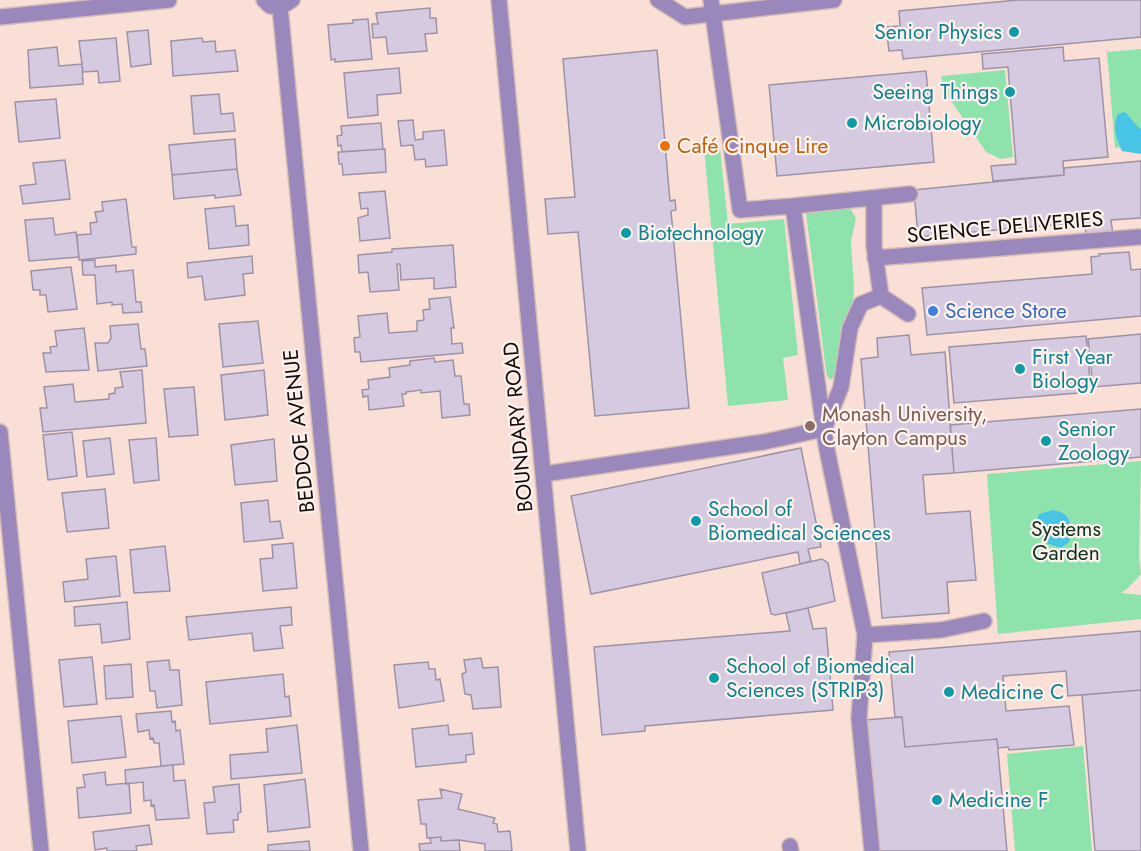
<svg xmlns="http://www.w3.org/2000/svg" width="1141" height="851" font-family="Jost,sans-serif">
<rect width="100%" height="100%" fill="#fadfd6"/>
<path fill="#8ee3ad" d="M1141,49V145L1115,148L1107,52Z
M1005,70L1013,157L1001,159L986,152L945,92L941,76Z
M720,148L728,224L784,219L798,355L783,358L788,400L728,406L704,149Z
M849,207L856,218L851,242L854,288L853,301L847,314L835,376L830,380L827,376L825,363L806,213Z
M1141,461L1139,559L1141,574L1127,589L1121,593L1141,595V619L998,634L987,474Z
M1083,746L1092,851H1015L1007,754Z"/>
<path fill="#47c4e6" d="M1125,112C1131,118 1134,124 1141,129V154L1122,151C1116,138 1112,127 1118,114Z
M1053,510C1072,513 1073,527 1069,542L1061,548L1046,543C1038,533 1034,526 1039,514Z"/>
<path fill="#d6cae0" stroke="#9e92a7" stroke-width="1.5" d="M1018,0H1141V37L903,59L902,50L889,51L886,27L900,26L899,11Z
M430,8V18H436L437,33L425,34L427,51L388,54L386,37L373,38L372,24H378L376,13Z
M368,19L372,59L335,62V59L331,60L328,25L353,23V20Z
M148,30L151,64L131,67L127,32Z
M116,38L120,81L99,83L98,71L83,72L79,41Z
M202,38L203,42L215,41L216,52L235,50L238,71L173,76L171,41Z
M57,47L59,66L82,64L83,84L30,88L28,50Z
M1063,47L1064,61L1099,58L1108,157L1063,161L1064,175L993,181L991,166L1016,164L1008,67L983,69L982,54Z
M657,50L670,201L675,200L676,210L671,211L689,408L595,416L578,232L548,234L545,199L575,197L563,59Z
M399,68L401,93L377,95L378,115L348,118L344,73Z
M926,71L934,162L777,176L769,85Z
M219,94L221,114L233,113L235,131L194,134L191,96Z
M56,99L60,138L19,142L15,102Z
M413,120L415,140L423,139V132L444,130L447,165L426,167L425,159L415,160L413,145L401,146L398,121Z
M381,123L383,149L342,152L341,145L338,146L337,136L342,135L341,126Z
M235,139L237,169L172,175L169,145Z
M385,149L386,172L343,175L342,164H339L338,152Z
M65,160L70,199L23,204L20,186L36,184L33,163Z
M1141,161V218L1111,220L1113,235L1086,237L1085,222L918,237L914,190L1064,175V168Z
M237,169L241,195L215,198V195L174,199L172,175Z
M385,191L390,238L360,241L358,218L368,215V208L361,209L359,193Z
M126,199L132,247H136V254L79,260L77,235L91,234L90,223L97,222L95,212L103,211L102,202Z
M234,206L236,226L248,225L249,245L209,249L205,209Z
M53,218L55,235L76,232L79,257L29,261L25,220Z
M453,245L456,287L434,289V278L401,280L400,264H397L399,290L370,292L368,272L359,273L358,255L392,252V249Z
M1129,252L1131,270L1141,269V316L927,335L922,288L1092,274L1091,257L1099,256V254Z
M252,256L253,273L243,274L245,295L205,300L202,276L188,278L187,263Z
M95,260V267L116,265V272L133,270L136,302H141L142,312L123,313L122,304L112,305V302L97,304L95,275H83L82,261Z
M71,267L77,309L48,312L46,295H40V290H33L31,271Z
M450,297L454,328H451L452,344L462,343L463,353L361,362L360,352H355L354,338L360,337L358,316L387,313L389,333L417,331V321L424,320L423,310L430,309L429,299Z
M258,321L263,363L223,367L219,324Z
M138,324L141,349H145L147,366L98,371L95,343H108L111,338L110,326Z
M84,328L89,370L46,372L43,353H51L50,347L57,346L55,331Z
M1141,334V383L1093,387L1088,339Z
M909,335L911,355L945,352L954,473L923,475L926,514L970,511L976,580L947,582L949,613L882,618L861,359L878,357L877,338Z
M1086,336L1091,392L954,403L949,347Z
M434,358L435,362L453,360L455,376H461L464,404H469L470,415L442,418L440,391L421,393V390L406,392V394H402L404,406L369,410L368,396L363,397L362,390L369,389L368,380L390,377L389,368L410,365V361Z
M142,370L146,423L43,432L40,408H47L44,387L73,384L75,402L109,399V394L115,393V388L123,387L120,372Z
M264,370L268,415L225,420L221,375Z
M194,387L198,435L169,437L164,389Z
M1141,409V457L954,473L950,425Z
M72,432L77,476L48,480L43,435Z
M110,438L114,474L87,477L83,441Z
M156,438L159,480L134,483L129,440Z
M274,439L277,481L235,485L231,445Z
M801,448L821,547L808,549L811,561L800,564L798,552L591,594L571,496Z
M105,489L109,528L67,532L62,493Z
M268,500L270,522L280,521L283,538L244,542L241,503Z
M293,543L297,588L263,591L260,559L273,558L272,545Z
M165,546L170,591L134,593L130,550Z
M116,556L120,596L65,602L63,582L88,579L86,559Z
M822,559L828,563L835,601L808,608L775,615L771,614L762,573Z
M127,602L130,639L102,643L100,624L75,626L74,607Z
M291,607L292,625L280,626L283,648L254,651L252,633L189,640L186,617Z
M808,608L813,629L826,628L833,710L645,726V731L602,735L594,647L790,631L786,613Z
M1141,631V690L1068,696L1066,671L1003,676L1006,711L1069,706L1074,745L1009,750L1008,747L998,748L997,739L905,747L902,717H895L889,652Z
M92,657L97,704L64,707L59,660Z
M481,658L483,668L498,667L501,707L473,709L471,695L465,694L462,674L466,672L464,660Z
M169,660L170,670H179L182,705L157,708L155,691H150L147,662Z
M428,662L429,669H435L436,680L440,679L444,701L399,708L394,665Z
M131,664L133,697L106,699L104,666Z
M283,674L285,697L289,696L291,716L210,724L206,682Z
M1141,690V851H1095L1082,695Z
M171,711L172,722L175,721L176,731L180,730L184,764L161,766L159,743H154L153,738L150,739L149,730L138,732L136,714Z
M121,716L126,757L72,763L68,721Z
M902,717L905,747L997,739L1007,851H876L865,720Z
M297,725L302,773L231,779L230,755L268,752L266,729Z
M448,725L449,735L472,733L474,754L466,755V762L416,767L412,729Z
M173,765L174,781L185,780L189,818L156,820L154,805L151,806V800L144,801L143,782L126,784L125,770Z
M105,772L106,785L129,783L131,813L79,818L77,788L85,787L83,775Z
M305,779L310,827L268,832L264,785Z
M239,784L241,812L238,813V820H233L234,832L207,834L204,803L215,802L213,787Z
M440,789L462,794L458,809L495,818L493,823L497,824L498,832L510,831L512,851H485V844L459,840L441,841V837L427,838L426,824H421L418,800L442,798Z
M149,825L152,844L136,846L137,851H107V848L95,850L93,832Z
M441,837V841L459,840L460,851H420L419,844L431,843L430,838Z
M309,841L310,851H268V845Z"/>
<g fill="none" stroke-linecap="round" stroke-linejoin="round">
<defs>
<path id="minor" d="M264,0L270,6L281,7L292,0
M499,0L578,851
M658,0L685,17L834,0
M711,0L740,210L793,206L826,445L865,635L859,718L872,851
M280,7L361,851
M0,17L169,0
M874,198V246L881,296L908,314
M793,206L910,194
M875,258L1139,237
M0,432L41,851
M544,474L764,442L824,429L841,387L850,328L861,304L881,296
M865,635L941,630L984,621
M790,846L791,851"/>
</defs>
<use href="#minor" stroke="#d5bdb5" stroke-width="18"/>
<use href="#minor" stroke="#9a87bc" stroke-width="15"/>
</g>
<g fill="#0f9aa8" stroke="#fcf1ed" stroke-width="2">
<circle cx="1014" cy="32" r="6"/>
<circle cx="1010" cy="92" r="6"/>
<circle cx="852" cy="123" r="6"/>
<circle cx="626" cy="233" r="6"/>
<circle cx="1020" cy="369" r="6"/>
<circle cx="1046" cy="441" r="6"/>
<circle cx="696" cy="521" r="6"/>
<circle cx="714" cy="678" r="6"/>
<circle cx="949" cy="692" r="6"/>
<circle cx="937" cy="800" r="6"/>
</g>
<circle fill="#e8710a" stroke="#fcf1ed" stroke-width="2" cx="665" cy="146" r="6"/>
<circle fill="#3f7fe0" stroke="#fcf1ed" stroke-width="2" cx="933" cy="311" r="6"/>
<circle fill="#8d6e63" stroke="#fcf1ed" stroke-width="2" cx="810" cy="426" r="6"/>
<g text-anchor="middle" stroke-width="4.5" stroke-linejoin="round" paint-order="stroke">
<g font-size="21" fill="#0d838f" stroke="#fcf1ed" text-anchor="start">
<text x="1002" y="39" text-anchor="end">Senior Physics</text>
<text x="998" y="99" text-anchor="end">Seeing Things</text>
<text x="864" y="130">Microbiology</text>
<text x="638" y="240">Biotechnology</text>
<text x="1032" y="364">First Year<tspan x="1032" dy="24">Biology</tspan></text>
<text x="1058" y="436">Senior<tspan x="1058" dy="24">Zoology</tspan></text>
<text x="708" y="516">School of<tspan x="708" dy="24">Biomedical Sciences</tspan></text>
<text x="726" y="673">School of Biomedical<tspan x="726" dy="24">Sciences (STRIP3)</tspan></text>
<text x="961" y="699">Medicine C</text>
<text x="949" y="807">Medicine F</text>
</g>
<g font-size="21" fill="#c56008" stroke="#fcf1ed" text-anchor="start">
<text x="677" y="153">Café Cinque Lire</text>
</g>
<g font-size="21" fill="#140b08" stroke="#fcf1ed">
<text transform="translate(1005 227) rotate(-5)" y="7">SCIENCE DELIVERIES</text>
<text transform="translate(518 427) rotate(-95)" y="7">BOUNDARY ROAD</text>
<text transform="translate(299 431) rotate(-96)" y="7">BEDDOE AVENUE</text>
</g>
<g font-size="21" fill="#366cbe" stroke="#fcf1ed" text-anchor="start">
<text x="945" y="318">Science Store</text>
</g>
<g font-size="21" fill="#785e54" stroke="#fcf1ed" text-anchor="start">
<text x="822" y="421">Monash University,<tspan x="822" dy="24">Clayton Campus</tspan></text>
</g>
<g font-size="21" fill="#0d341e" stroke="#fcf1ed">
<text x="1066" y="536">Systems<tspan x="1066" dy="24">Garden</tspan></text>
</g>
</g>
</svg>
